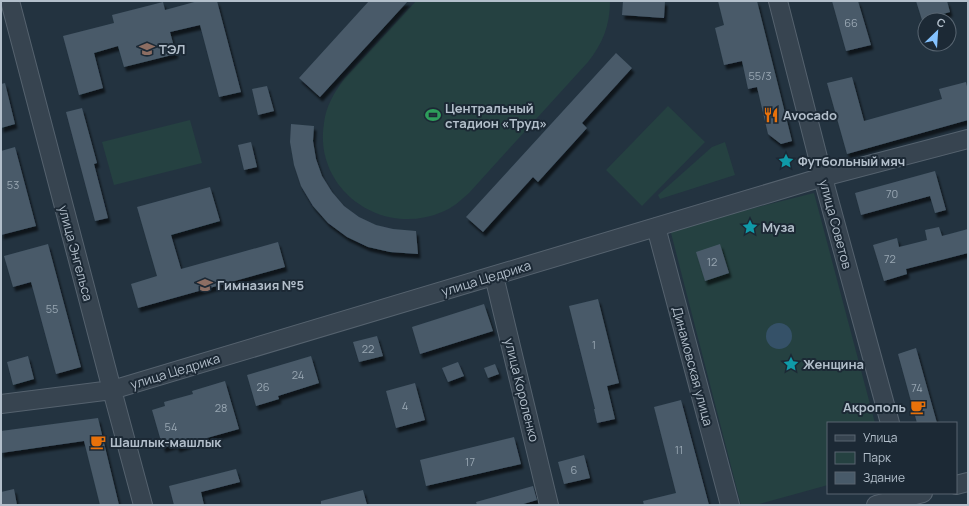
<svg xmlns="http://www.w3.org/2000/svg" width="969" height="506" font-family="Manrope,sans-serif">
<defs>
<filter id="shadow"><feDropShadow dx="2.5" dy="4.5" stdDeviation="1" flood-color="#0009"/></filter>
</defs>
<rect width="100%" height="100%" fill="#233340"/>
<path fill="#254141" d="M416,1H610C610,25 603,43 588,62L469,193C461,200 453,208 442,212C382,238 313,189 324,123C326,106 334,93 344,79Z
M668,106L705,142L642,206L606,170Z
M190,120L202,163L114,185L102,142Z
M725,142L735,175L660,199L658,195L712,147Z
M814,193L875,423H828V485L756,505H741L670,229Z"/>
<path fill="#355168" d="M766 336a13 13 0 1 1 26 0a13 13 0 1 1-26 0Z"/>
<path fill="#485a69" filter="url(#shadow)" d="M198,1H217L241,92L219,97L200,25L170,32L176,54L124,67L118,46L94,53L103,88L79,95L63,36L114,23L112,15L163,2L165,10Z
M369,1H408L320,97L299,78Z
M623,1H665L664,18L622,15Z
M718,1H757L792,141L781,144L768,134L757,87L748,89L742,61L724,65L715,28L724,25Z
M832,1H858L871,45L846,51Z
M916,1H947L950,12L922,20Z
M616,53L632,68L582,123L587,128L538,182L533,177L483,232L466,217Z
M852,77L864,121L942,99L939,89L966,82L968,91V120L847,154L827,83Z
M5,83L15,124L1,128V84Z
M267,86L274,111L258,115L252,89Z
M82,108L97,163L94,164L108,218L95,221L66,112Z
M291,124L314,126L313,141L316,159L322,176L332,192L344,206L359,217L376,225L393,229L416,231L418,254L390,252L368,247L347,237L328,223L313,206L301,186L294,165L290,142Z
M251,142L257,167L244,170L238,145Z
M15,147L36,226L1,235V151Z
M935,171L946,210L935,213L930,196L861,215L855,193Z
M210,187L220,221L171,235L181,269L278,242L285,267L138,308L131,284L157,276L137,207Z
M939,227L942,236L968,229V253L906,269L907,274L884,281L873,245L897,238L899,247L927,240L925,230Z
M48,244L81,367L56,374L31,282L13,287L4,256Z
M720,244L729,273L705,281L696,252Z
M598,299L619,383L607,386L615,419L597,423L594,409H595L569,306Z
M484,304L493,331L420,354L412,327Z
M377,336L383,356L359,362L353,342Z
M916,348L937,423H917L898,354Z
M28,356L34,379L13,385L7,362Z
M311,356L319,383L278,396L279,399L256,406L247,375Z
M458,362L464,376L448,382L442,368Z
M495,364L499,374L488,378L484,368Z
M225,381L239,429L189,443V444L177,448L176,444L163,448L152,410L165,406L164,402L193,394L192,391Z
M415,383L425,420L396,428L386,391Z
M681,400L709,505H644L643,501L676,493L654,407Z
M98,418L119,505H100L84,441L1,453V431Z
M514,437L521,464L426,486L420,460Z
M584,455L590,478L564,484L558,462Z
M236,469L240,482L201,492L204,505H174L169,486Z
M533,486L537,500L520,505H477L476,502Z
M14,489L17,505H1V492Z
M363,490L367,505H321V501Z"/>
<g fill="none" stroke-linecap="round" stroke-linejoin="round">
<defs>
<path id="minor" d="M10,1L112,390L143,505
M778,1L826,189L890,423
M656,227L730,505
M494,276L549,505
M1,404L112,390L823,177L968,139
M956,485L968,482
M876,505L923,493"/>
</defs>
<use href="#minor" stroke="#55626e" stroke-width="20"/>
<use href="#minor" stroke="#374450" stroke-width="18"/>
</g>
<defs>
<symbol id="school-bare" viewBox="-9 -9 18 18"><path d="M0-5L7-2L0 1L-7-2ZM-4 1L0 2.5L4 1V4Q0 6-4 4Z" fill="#8d6e63" stroke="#1c2935" stroke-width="2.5" paint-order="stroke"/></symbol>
<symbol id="stadium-bare" viewBox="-9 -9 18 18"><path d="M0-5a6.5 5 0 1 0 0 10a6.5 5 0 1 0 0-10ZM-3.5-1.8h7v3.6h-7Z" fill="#2e9e5b" stroke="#1c2935" stroke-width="2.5" paint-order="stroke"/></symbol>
<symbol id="restaurant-bare" viewBox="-9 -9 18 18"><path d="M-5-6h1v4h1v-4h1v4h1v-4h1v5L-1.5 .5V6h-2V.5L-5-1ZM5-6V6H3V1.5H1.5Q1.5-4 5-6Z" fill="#e8710a" stroke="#1c2935" stroke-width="2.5" paint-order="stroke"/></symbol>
<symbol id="sight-bare" viewBox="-9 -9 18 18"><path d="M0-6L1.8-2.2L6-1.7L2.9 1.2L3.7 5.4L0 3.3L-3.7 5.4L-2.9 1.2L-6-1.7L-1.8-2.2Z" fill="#0f9aa8" stroke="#1c2935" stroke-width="2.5" paint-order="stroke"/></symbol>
<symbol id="cafe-bare" viewBox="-9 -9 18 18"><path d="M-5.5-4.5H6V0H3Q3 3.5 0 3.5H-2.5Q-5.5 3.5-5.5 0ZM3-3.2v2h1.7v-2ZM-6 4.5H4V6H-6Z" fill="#e8710a" stroke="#1c2935" stroke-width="2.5" paint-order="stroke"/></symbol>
</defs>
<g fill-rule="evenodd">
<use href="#school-bare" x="136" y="38" width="22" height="22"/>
<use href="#stadium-bare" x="422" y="104" width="22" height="22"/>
<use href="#restaurant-bare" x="760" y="104" width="22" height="22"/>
<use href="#sight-bare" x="775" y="150" width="22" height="22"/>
<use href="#sight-bare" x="739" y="216" width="22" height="22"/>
<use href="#school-bare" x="194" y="274" width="22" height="22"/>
<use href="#sight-bare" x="780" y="353" width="22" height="22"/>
<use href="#cafe-bare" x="907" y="396" width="22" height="22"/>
<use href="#cafe-bare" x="87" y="431" width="22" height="22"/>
</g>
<g text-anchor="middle" stroke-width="4" stroke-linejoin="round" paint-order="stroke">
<g font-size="11" fill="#98a6b2">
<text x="851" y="27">66</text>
<text x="760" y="80">55/3</text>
<text x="13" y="189">53</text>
<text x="892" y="198">70</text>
<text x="890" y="263">72</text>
<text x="712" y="266">12</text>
<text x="52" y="313">55</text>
<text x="594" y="349">1</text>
<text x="368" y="353">22</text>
<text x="298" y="379">24</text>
<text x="263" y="391">26</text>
<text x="917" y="392">74</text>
<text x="405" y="410">4</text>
<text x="221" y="412">28</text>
<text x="171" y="431">54</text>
<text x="679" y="454">11</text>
<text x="470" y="466">17</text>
<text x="574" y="474">6</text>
</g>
<g font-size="13" font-weight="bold" fill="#b3bfcb" stroke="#1c2935" text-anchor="start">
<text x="159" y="54">ТЭЛ</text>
<text x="445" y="113">Центральный<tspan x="445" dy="15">стадион «Труд»</tspan></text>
<text x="783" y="120">Avocado</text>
<text x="798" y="166">Футбольный мяч</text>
<text x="762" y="232">Муза</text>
<text x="217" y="290">Гимназия №5</text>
<text x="803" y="369">Женщина</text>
<text x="906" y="412" text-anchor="end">Акрополь</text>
<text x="110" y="447">Шашлык-машлык</text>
</g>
<g font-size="13" fill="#b3bfcb" stroke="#1c2935">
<text transform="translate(836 224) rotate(75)" y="5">улица Советов</text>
<text transform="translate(76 253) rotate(75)" y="5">улица Энгельса</text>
<text transform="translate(486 278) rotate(-17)" y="5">улица Цедрика</text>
<text transform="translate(693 366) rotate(75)" y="5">Динамовская улица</text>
<text transform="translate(175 371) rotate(-17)" y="5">улица Цедрика</text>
<text transform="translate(522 390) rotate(76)" y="5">улица Короленко</text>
</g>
</g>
<rect width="969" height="506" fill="none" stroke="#b3bfcb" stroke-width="4"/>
<rect x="827" y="422" width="130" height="72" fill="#1c2935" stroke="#586571"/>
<rect x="835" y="435" width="20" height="6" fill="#374450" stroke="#586571"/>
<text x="863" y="442" font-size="12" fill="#b3bfcb">Улица</text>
<rect x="835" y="452" width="20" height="12" fill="#254141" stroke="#586571"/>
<text x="863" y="462" font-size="12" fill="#b3bfcb">Парк</text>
<rect x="835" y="472" width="20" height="12" fill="#485a69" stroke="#586571"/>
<text x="863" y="482" font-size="12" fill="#b3bfcb">Здание</text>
<g transform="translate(937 32) rotate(25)"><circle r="19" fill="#1c2935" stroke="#586571"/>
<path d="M0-3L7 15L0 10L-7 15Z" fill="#84c2ff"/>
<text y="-6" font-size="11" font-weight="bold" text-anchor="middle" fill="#b3bfcb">С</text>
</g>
</svg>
